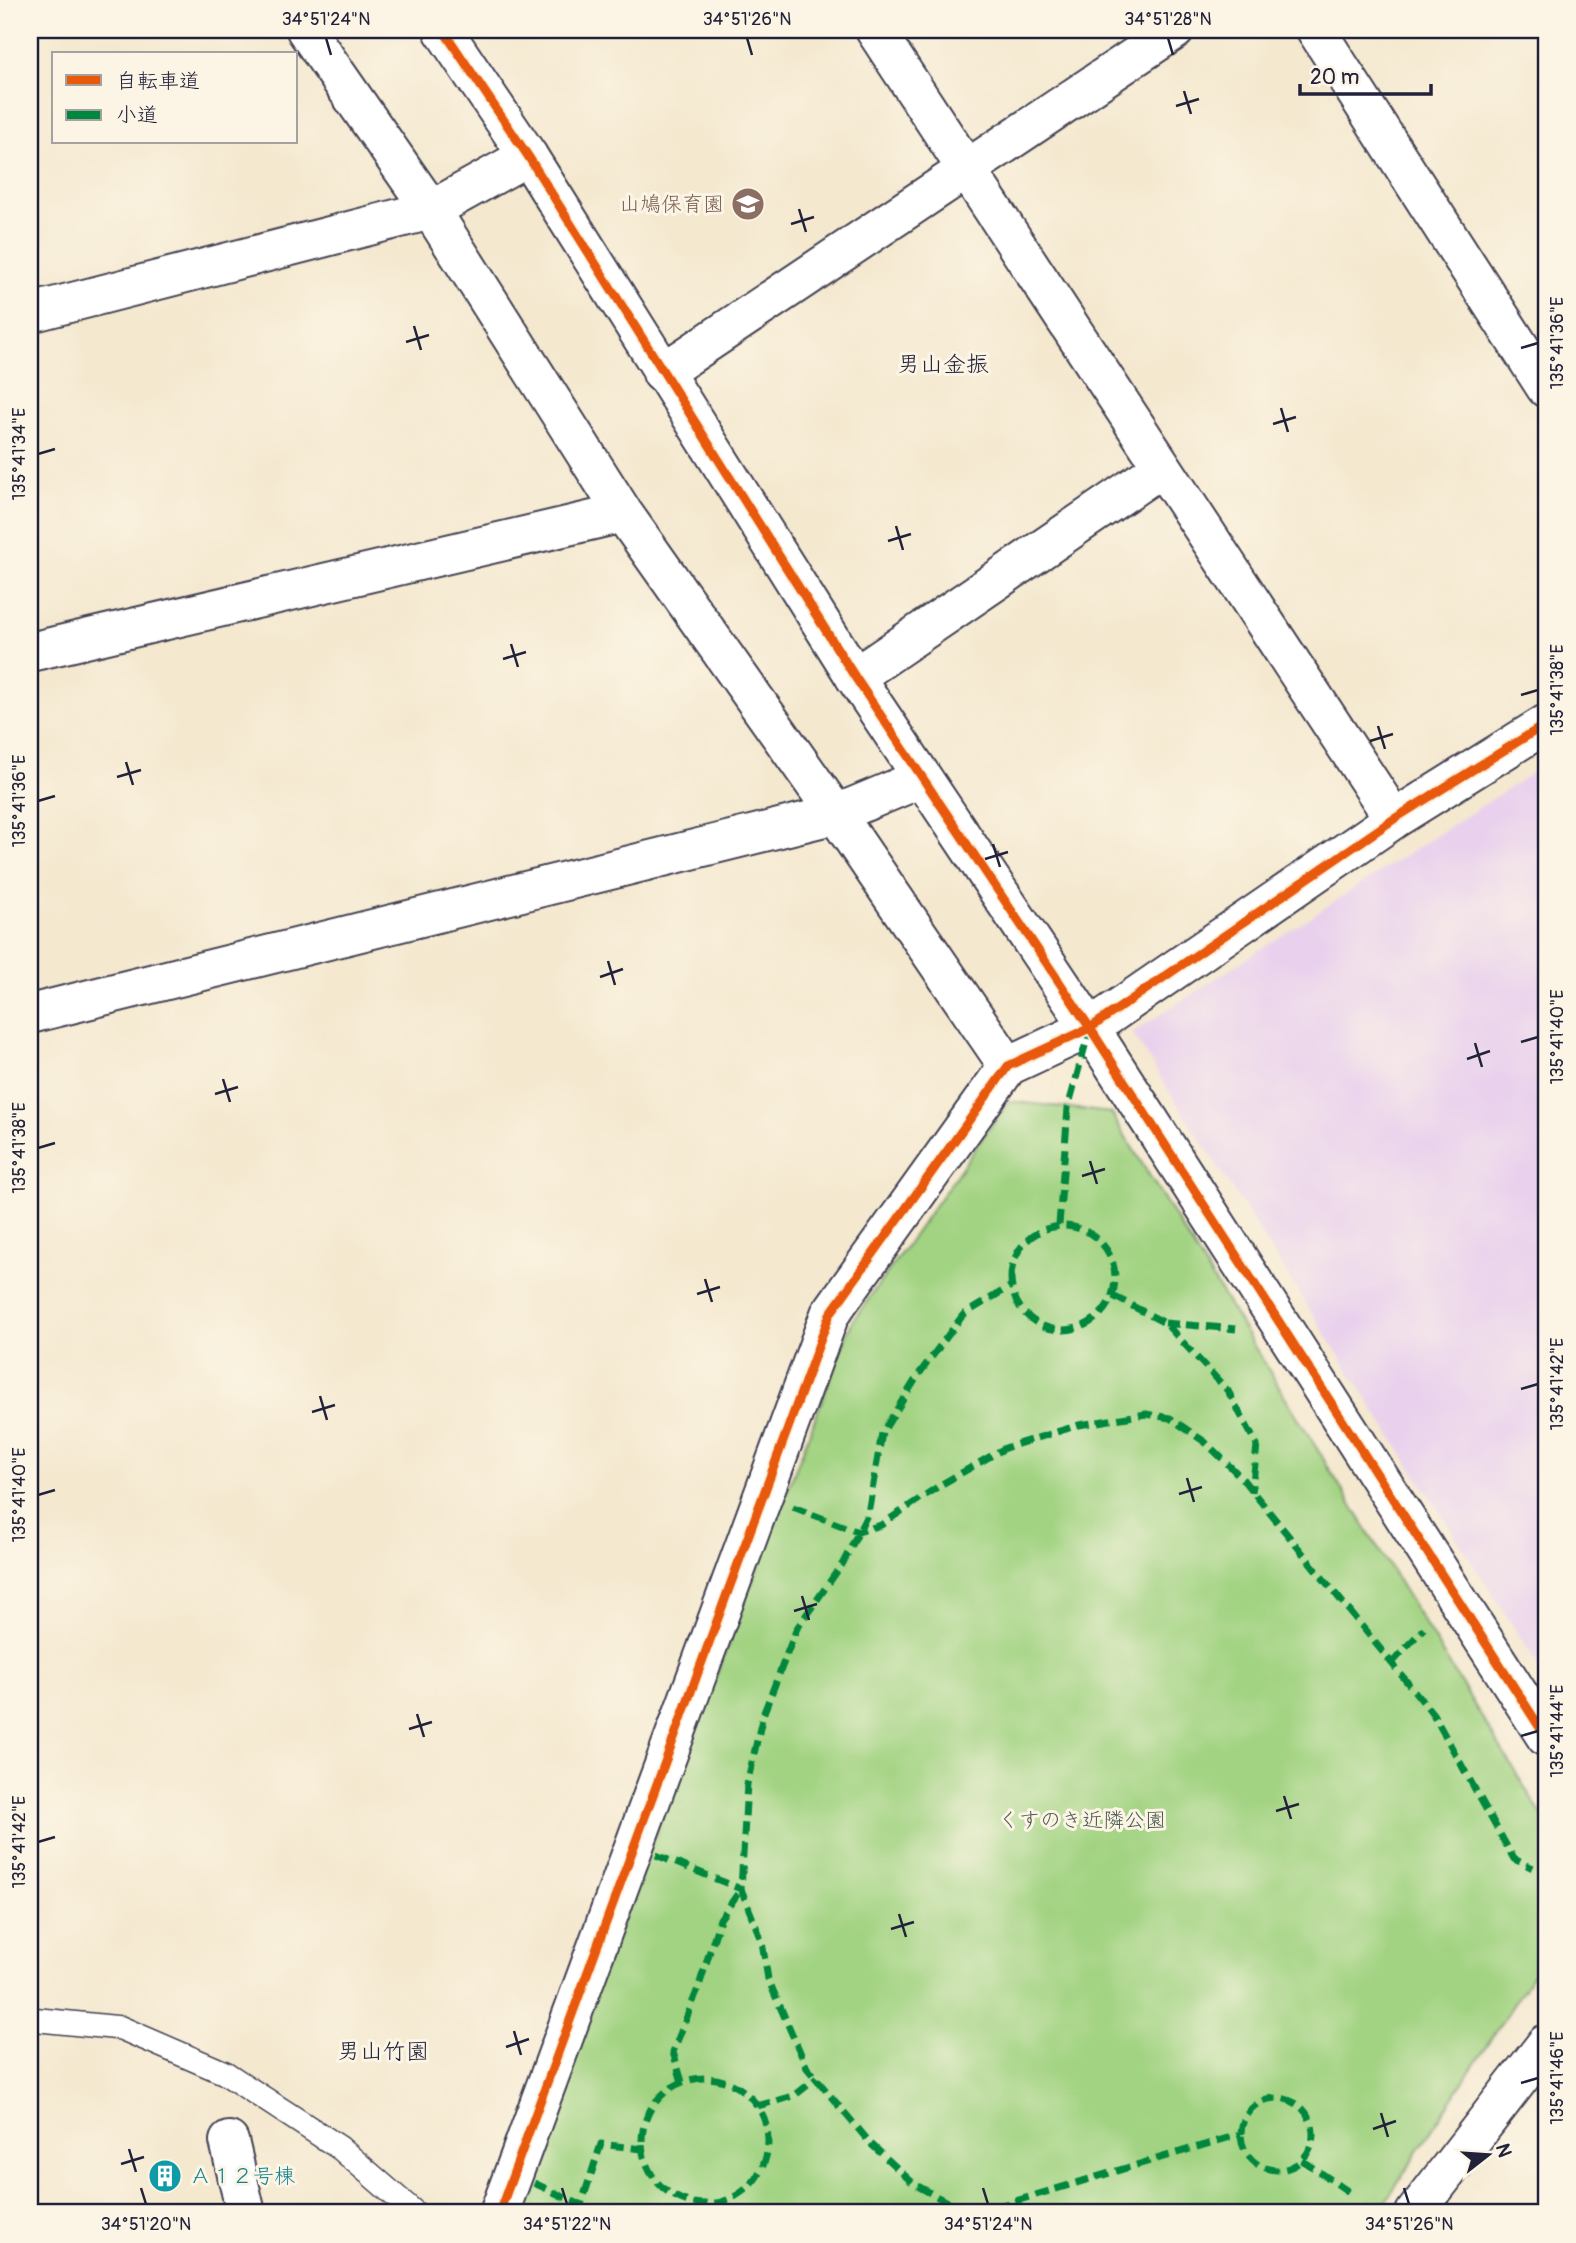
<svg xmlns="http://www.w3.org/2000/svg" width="1576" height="2243" font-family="Pangolin,'Klee One',sans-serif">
<rect width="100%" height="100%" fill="#fcf5e5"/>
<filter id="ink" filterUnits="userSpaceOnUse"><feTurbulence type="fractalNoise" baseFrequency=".0143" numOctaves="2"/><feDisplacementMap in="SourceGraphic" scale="14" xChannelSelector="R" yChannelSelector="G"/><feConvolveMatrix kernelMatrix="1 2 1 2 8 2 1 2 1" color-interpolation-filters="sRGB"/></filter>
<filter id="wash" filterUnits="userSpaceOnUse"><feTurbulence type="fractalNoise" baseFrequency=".00686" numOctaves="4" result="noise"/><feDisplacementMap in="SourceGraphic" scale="28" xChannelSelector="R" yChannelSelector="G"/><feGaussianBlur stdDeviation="1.57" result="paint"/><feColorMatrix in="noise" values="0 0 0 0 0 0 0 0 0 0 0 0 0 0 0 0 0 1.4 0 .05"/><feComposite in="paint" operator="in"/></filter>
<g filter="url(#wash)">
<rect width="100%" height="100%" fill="#f4e8cf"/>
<path fill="#e9d1ed" d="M1546,764V1677L1132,1033Z"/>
<path fill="#a2d382" stroke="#627a5e" stroke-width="2" d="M1009,1101L1111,1113L1546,1822V1954L1378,2213H510L852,1322Z"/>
</g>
<g filter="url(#ink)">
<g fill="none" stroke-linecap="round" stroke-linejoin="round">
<defs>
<path id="service" d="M30,2019L121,2028L225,2073L340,2148L415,2213"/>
<path id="minor" d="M306,30L431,210L623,513L836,814L1008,1066
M875,30L1394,819
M1316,30L1546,388
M30,313L431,210L528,156L443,30
M662,373L1175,30
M30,652L623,513
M855,677L1161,468
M30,1014L836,814L922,778
M229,2141L246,2213
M499,2213L830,1314L1008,1066L1090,1028L1394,819L1546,724"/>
<path id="tertiary" d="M528,156L855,677L1090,1028L1546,1737
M1415,2213L1546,2044"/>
</defs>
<use href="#service" stroke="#424051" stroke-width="26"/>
<use href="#minor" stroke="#424051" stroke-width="42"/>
<use href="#tertiary" stroke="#424051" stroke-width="42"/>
<use href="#service" stroke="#fff" stroke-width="23"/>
<use href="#minor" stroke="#fff" stroke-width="38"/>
<use href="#tertiary" stroke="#fff" stroke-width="38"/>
<path stroke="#00873e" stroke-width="7" stroke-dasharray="14 7" stroke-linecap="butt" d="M1059,1225L1068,1108L1090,1028
M1011 1278a52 52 0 1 1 104 0a52 52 0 1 1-104 0Z
M1113,1296L1165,1323L1228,1391L1257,1445L1252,1492
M1165,1323L1236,1329
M793,1507L858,1532L881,1525L942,1484L1005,1448L1079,1425L1146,1414L1170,1418L1205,1442L1240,1476L1433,1714L1514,1859L1533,1868
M1392,1663L1424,1628
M656,1855L741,1889
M642 2141a63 63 0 1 1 126 0a63 63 0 1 1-126 0Z
M682,2082L673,2052L699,1986L720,1919L741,1889
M1241 2134a36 36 0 1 1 72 0a36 36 0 1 1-72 0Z
M757,2106L794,2096L817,2078
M1302,2160L1352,2194
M534,2183L581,2205L601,2144L642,2149
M860,2213H884
M967,2213L914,2184L871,2144L807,2068L768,1979L762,1942L741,1889L747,1784L763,1715L797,1628L843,1563L868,1513L882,1433L919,1374L963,1315L1011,1286
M975,2213L1241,2134"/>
<defs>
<path id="cycleway" d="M443,30L528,156L855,677L1090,1028L1546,1737
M499,2213L830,1314L1008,1066L1090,1028L1394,819L1546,724"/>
</defs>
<use href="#cycleway" stroke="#fcf5e5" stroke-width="13"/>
<use href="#cycleway" stroke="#e8590c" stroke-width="9"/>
</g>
</g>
<path fill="none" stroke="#22223b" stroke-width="2.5" d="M326,38L331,55M747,38L752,55M1168,38L1173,55M1184,91L1191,114M1176,106L1199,99M799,209L806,232M791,224L814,217M414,326L421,350M406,342L429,335M1521,348L1538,343M1281,408L1288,432M1273,424L1296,417M38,454L55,449M896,526L903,550M888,541L911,534M511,644L518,667M503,659L526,652M1521,695L1538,690M1378,726L1385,749M1370,741L1393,734M126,762L133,785M117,777L141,770M38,801L55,796M993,844L1000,867M985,859L1008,852M608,961L615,985M600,977L623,969M1521,1042L1538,1037M1475,1043L1482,1067M1467,1059L1490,1051M223,1079L230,1102M215,1094L238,1087M38,1148L55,1143M1090,1161L1097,1184M1082,1176L1105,1169M705,1279L712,1302M697,1294L720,1287M1521,1389L1538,1384M320,1396L327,1420M312,1412L335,1405M1187,1478L1194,1502M1179,1494L1202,1487M38,1495L55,1490M802,1596L809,1620M794,1611L817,1604M417,1714L424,1737M409,1729L432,1722M1521,1736L1538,1731M1284,1796L1291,1819M1276,1811L1299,1804M38,1842L55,1837M899,1914L906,1937M891,1929L914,1922M514,2031L521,2055M506,2047L529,2039M1521,2083L1538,2078M1381,2113L1388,2137M1373,2129L1396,2121M129,2149L136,2172M121,2164L144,2157M141,2188L146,2204M562,2188L567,2204M983,2188L988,2204M1404,2188L1409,2204"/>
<defs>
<symbol id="school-disc" viewBox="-11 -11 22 22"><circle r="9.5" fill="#8d6e63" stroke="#fcf5e5"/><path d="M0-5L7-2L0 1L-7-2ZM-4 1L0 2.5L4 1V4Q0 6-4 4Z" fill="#fff"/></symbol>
<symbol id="building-disc" viewBox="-11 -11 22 22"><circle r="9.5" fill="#0f9aa8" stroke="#fcf5e5"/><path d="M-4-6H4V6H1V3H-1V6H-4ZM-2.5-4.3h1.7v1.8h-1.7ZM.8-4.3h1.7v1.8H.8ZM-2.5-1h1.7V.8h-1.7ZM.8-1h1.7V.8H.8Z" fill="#fff"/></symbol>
</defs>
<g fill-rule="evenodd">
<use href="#school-disc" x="729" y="185" width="38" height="38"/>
<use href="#building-disc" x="146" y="2157" width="38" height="38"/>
</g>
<g text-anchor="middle" stroke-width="6" stroke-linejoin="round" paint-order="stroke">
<g font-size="21" fill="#785e54" stroke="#fcf5e5" text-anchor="end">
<text x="724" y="211">山鳩保育園</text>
</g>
<g font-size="21" fill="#485750" stroke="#fcf5e5">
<text x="1082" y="1827">くすのき近隣公園</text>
</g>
<g font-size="21" fill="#0d838f" stroke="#fcf5e5" text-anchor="start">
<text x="190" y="2183">Ａ１２号棟</text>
</g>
<g font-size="23" fill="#22223b" stroke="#fcf5e5">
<text x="943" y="372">男山金振</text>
<text x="383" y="2059">男山竹園</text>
</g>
</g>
<rect width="1576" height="2243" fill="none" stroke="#fcf5e5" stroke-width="77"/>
<rect x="52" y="52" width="245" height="91" fill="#fcf5e5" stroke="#a5a1a1" stroke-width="2"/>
<rect x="66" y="75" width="35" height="10" fill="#e8590c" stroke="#a5a1a1" stroke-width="2"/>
<text x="116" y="88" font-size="21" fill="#22223b">自転車道</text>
<rect x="66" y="110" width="35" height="10" fill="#00873e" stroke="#a5a1a1" stroke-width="2"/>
<text x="116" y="122" font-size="21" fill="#22223b">小道</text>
<g transform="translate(1488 2155) rotate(73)" stroke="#fcf5e5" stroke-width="5" paint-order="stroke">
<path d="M0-5L12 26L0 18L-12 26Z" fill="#22223b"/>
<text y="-10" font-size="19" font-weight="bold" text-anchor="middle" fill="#22223b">N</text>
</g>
<path d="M1300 84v10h131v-10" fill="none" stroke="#22223b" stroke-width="3.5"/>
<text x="1310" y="84" font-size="21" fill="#22223b" stroke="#fcf5e5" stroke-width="5" paint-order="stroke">20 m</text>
<rect x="38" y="38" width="1500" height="2166" fill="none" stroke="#22223b" stroke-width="2.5"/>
<g font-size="18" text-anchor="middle" fill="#22223b">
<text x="326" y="25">34°51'24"N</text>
<text x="747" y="25">34°51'26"N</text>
<text x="1168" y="25">34°51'28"N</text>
<text transform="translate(1557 343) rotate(-90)" y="6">135°41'36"E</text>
<text transform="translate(19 454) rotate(-90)" y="6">135°41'34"E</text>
<text transform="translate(1557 690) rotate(-90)" y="6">135°41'38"E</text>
<text transform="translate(19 801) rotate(-90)" y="6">135°41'36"E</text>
<text transform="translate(1557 1037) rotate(-90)" y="6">135°41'40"E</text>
<text transform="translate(19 1148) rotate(-90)" y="6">135°41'38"E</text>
<text transform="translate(1557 1384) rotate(-90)" y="6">135°41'42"E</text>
<text transform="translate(19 1495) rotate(-90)" y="6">135°41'40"E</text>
<text transform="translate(1557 1731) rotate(-90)" y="6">135°41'44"E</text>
<text transform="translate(19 1842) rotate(-90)" y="6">135°41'42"E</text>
<text transform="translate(1557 2078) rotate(-90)" y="6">135°41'46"E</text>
<text x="146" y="2230">34°51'20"N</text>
<text x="567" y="2230">34°51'22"N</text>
<text x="988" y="2230">34°51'24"N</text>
<text x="1409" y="2230">34°51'26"N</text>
</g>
</svg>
